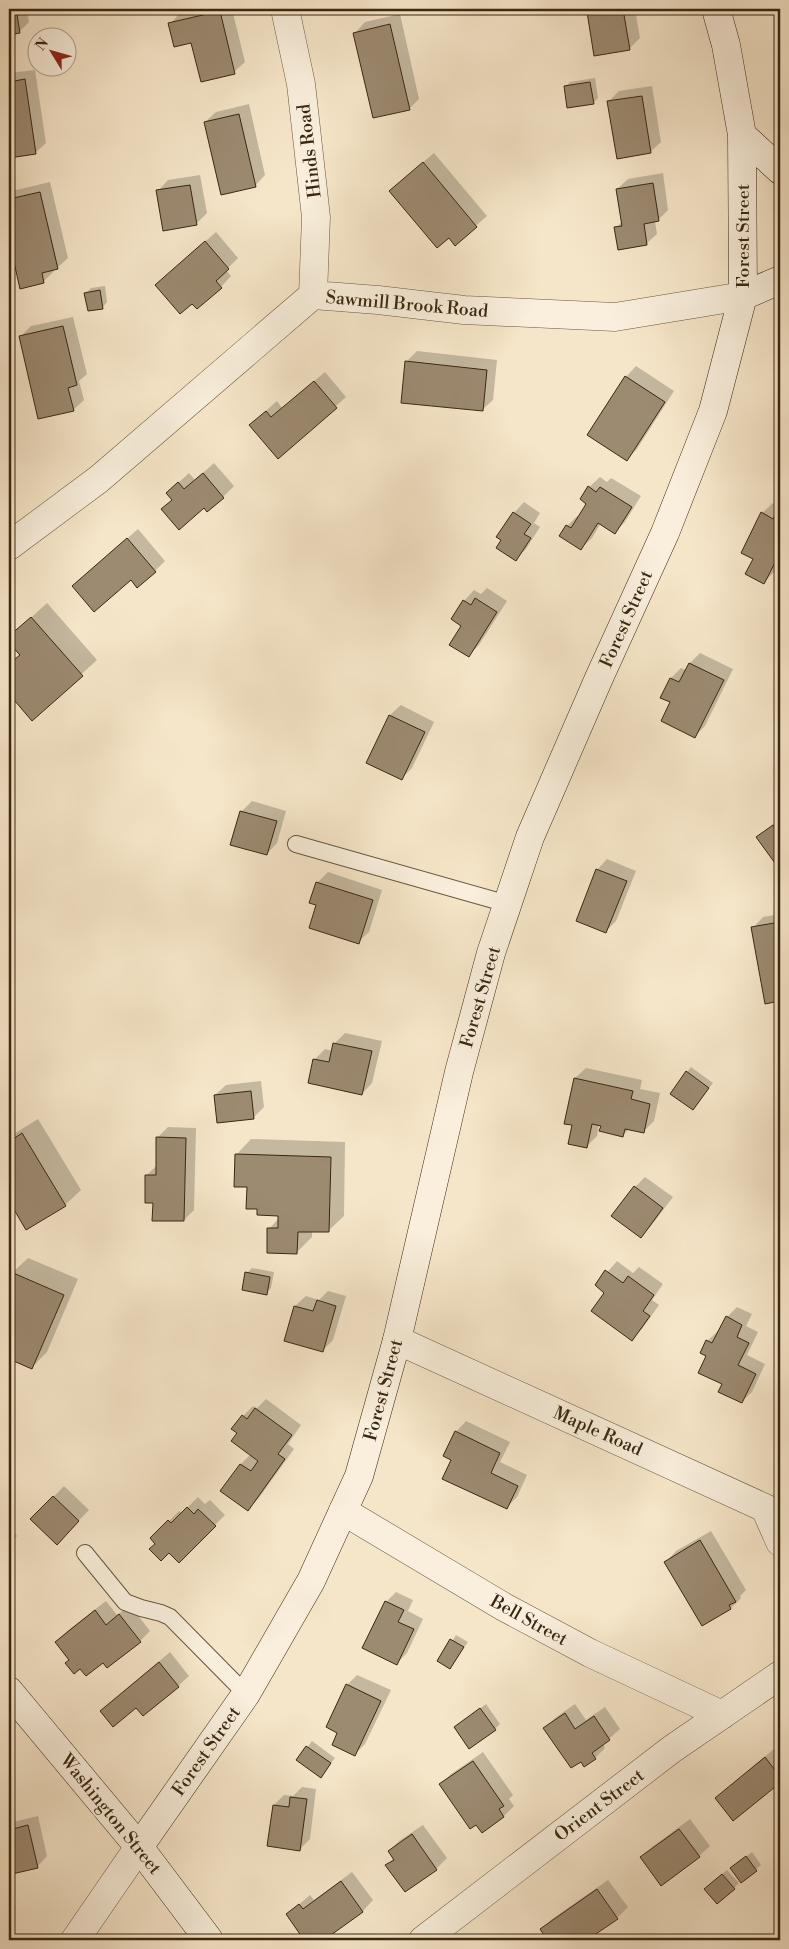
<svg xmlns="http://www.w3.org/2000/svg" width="789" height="1949" font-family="'Libre Bodoni',serif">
<rect width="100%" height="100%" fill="#f6e6c9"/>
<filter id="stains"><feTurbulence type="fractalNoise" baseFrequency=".004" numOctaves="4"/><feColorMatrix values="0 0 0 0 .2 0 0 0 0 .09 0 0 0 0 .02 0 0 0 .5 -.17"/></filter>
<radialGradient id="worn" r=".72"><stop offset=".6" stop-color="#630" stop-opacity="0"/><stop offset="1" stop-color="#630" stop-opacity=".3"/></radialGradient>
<path fill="#0003" d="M9,9H27L29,22L19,32L9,34Z
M199,9H232L245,62L234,72L170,24L180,13Z
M592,9H635L640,38L629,49L588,13Z
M400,14L419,99L409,109L355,33L365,22Z
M35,70L46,143L35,153L9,157V73Z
M595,78L598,98L593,103L565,87L570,82Z
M652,86L661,142L650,152L609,101L619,91Z
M249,104L265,175L255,186L205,122L216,112Z
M434,153L487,216L455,244L401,181Z
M663,173L668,210L658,220L655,221L657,234L646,244L616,228L622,221L617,189L628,179Z
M200,175L207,213L196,224L158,191L168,180Z
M50,182L68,258L57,268L53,269L54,271L43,282L21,287L9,234V194L12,191Z
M216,232L238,258L226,270L231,276L221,287L167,275Z
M105,286L107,302L102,308L86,293L91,288Z
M73,317L87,374L79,381L84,400L73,410L20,337L31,326Z
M417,351L497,360L493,400L482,410L406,362Z
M636,366L674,391L637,449L627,459L626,377Z
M325,372L346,397L278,457L261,415L277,401L282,408Z
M214,463L234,486L223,497L207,510L204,507L162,509L173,499L178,483L189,473L195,480Z
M600,477L607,482L611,478L641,496L625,522L615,532L601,523L592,538L581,548L567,526L577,516L579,517L588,503L589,487Z
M524,502L540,513L534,523L540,527L526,549L515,560L503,540L498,537L514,513Z
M773,503L780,507V560L774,572L763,583L754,558L762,513Z
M138,529L165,561L155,571L131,579L73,586Z
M487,588L507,601L479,645L469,655L463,626L453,619L464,601L474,590L481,594Z
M47,603L97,660L32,719L9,692V665L20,654L9,641V638Z
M700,653L733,669L705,726L695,736L671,702L661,697L671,678L681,668L686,670L690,663Z
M401,705L434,722L412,768L402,778L368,762L390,715Z
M252,801L286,811L277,843L267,854L241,812Z
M780,818V868L758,837Z
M607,859L636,871L616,921L606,931L597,870Z
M328,872L382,890L369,932L358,942L318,904L317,883Z
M780,914V999L766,1002L753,928L763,917Z
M345,1033L382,1041L372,1083L362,1094L314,1060L325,1049L333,1051L334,1044Z
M691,1067L713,1083L693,1109L687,1072Z
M586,1068L642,1080L640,1089L660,1093L654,1121L644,1131L630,1128L623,1135L599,1124L597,1136L586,1147L574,1125L575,1078Z
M261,1081L264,1107L253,1118L215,1095L226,1085Z
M38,1119L81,1190L65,1205L27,1229L9,1198V1137Z
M168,1127L196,1128L194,1210L184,1220L154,1202L147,1175L157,1165L158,1137Z
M251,1139L345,1142L344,1216L328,1231H312V1237L297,1252L269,1229L279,1218L280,1214L258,1208L248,1186L236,1155Z
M645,1177L673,1197L651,1226L641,1237L635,1187Z
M28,1258L78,1279L47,1352L32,1367L9,1357V1281L12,1273Z
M617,1261L633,1273L639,1267L663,1284L652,1300L659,1305L642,1329L632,1339L606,1292L596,1285Z
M252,1268L274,1272L271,1288L266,1293L247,1273Z
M328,1291L346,1296L333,1340L322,1351L285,1340L295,1306L306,1296L319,1300Z
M737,1307L752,1314L746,1326L758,1332L747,1355L765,1364L752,1392L741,1402L724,1384L708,1356L707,1341L718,1331L720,1332L727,1317Z
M266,1399L301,1425L288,1444L294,1449L258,1499L248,1509L222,1490L241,1464L251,1454L239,1433L243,1416L253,1406L257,1408Z
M466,1421L510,1442L500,1462L527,1475L517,1497L506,1508L453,1459L456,1432Z
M64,1486L89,1510L57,1543L32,1519Z
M198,1497L205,1504L210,1500L225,1515L179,1561L152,1538L179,1511L182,1513Z
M9,1527L17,1536L9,1544Z
M711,1531L746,1590L740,1596L741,1598L731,1608L703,1625L666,1562L676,1551Z
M396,1592L413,1600L408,1611L423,1619L407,1653L397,1663L386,1602Z
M106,1601L117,1615L130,1605L150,1631L140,1641L103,1661L56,1642L67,1631Z
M456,1635L468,1642L450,1667L439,1661Z
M170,1652L189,1676L178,1686L143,1714L136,1707L101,1711Z
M357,1675L391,1690L365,1744L355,1754L339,1732L347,1685Z
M486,1704L500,1724L495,1729L456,1727Z
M575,1704L586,1720L605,1707L620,1729L603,1744L605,1748L595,1758L545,1728L555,1718Z
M312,1741L335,1758L321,1776L298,1760Z
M775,1748L780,1754V1781L734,1819L717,1798Z
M483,1752L513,1795L509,1799L514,1806L504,1816L477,1823L441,1784L451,1774Z
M302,1787L316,1789L310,1839L299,1850L269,1845L274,1805L284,1795L293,1796Z
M38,1816L47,1856L37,1867L13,1873L9,1856V1823Z
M690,1819L710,1846L699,1856L641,1858L652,1847Z
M423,1825L447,1858L436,1869L405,1891L387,1865L394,1858L389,1851L399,1841Z
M752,1852L761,1865L742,1881L737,1864Z
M727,1870L739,1883L734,1888L711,1884Z
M352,1872L373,1900L363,1911L322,1940H306L287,1915L310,1895L314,1900Z
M608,1880L628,1907L617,1918L585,1940H549L541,1930L552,1919Z
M9,1903L16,1908L9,1918Z
M9,1920L13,1922L9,1928Z"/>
<path fill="#9c8a71" stroke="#3a2711" d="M9,9H16L20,33L9,35Z
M610,9H623L630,50L594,56L587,12Z
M220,11L235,74L201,82L191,43L174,47L168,23Z
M390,24L410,110L373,118L353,33Z
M25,79L36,154L9,158V82Z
M590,82L594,104L567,108L564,86Z
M642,96L651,153L617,159L607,101Z
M239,114L256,187L221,195L204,122Z
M423,162L477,227L455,246L449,238L437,248L389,191Z
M653,183L659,221L644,224L647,245L618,250L614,227L622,226L616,189Z
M190,185L197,225L163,231L156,190Z
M40,192L58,269L42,273L44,283L20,289L9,240V199Z
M205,241L229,269L216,281L222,288L197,309L192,304L180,314L155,285Z
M100,290L103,309L88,311L84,293Z
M63,326L77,385L68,388L74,411L38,419L19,336Z
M405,361L487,370L483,411L401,403Z
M625,376L665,402L627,461L587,435Z
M314,381L337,408L278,459L249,425L266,411L271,417Z
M203,473L224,498L207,512L204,508L179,530L161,509L172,500L166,493L178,482L184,489Z
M588,486L596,492L600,487L632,507L615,534L598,523L581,550L559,536L566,525L571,528L586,504L580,499Z
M780,505V556L779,555L764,584L745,574L753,559L741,553L761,512L773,519Z
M513,512L531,524L524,534L531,538L516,561L496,548L501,540L496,537Z
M127,538L156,572L137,588L131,580L94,612L72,586Z
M475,598L497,612L469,657L449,645L461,626L451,619L463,600L471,605Z
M31,617L83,676L32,721L9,694V664L20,655L9,643V636Z
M689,663L724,680L695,738L661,721L670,702L660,698L670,678L679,682Z
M389,715L425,732L402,780L366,763Z
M240,811L277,821L267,855L230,845Z
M773,825L780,835V870L756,837Z
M596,869L627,881L606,933L576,921Z
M316,882L373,900L359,944L309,928L316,905L309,903Z
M780,922V1001L765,1004L751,927Z
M333,1043L372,1051L362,1095L308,1083L313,1059L329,1062Z
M686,1071L709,1088L693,1110L670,1094Z
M574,1078L633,1091L631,1099L650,1104L644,1133L625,1129L623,1137L599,1131L601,1126L592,1124L587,1148L568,1144L572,1125L564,1124Z
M251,1091L254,1119L217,1123L214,1095Z
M22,1133L66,1206L26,1230L9,1201V1142Z
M156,1137L186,1138L184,1221H152L153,1203H145V1175H156Z
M235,1154L331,1157L329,1232H298L297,1254L267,1253V1228H278V1216L257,1215V1209H246L247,1187H234Z
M634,1186L663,1208L641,1238L611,1216Z
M605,1270L623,1283L628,1276L654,1295L643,1311L650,1316L632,1341L591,1311L604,1293L595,1285Z
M11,1272L64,1295L32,1369L9,1359V1278Z
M245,1272L270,1277L267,1295L242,1290Z
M317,1300L336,1306L323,1352L284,1341L294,1306L313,1311Z
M726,1316L742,1325L737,1337L749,1343L738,1365L756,1374L742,1403L718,1392L722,1384L698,1373L706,1356L700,1353L706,1340L712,1343Z
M255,1408L292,1435L278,1454L285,1459L248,1511L220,1491L240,1464L251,1471L258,1461L231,1441L237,1433L231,1429L242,1415L247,1419Z
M455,1431L500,1453L491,1473L518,1486L507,1509L442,1479L451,1460L443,1456Z
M53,1496L79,1521L57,1545L30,1519Z
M187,1507L194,1514L198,1509L216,1526L179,1563L169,1553L161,1561L149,1549L155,1544L150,1538L168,1520L171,1523Z
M700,1540L736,1602L729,1605L731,1609L702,1626L664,1562Z
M385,1601L404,1610L398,1622L414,1629L397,1665L362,1648Z
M95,1610L106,1625L119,1614L141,1642L107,1668L103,1663L86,1676L80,1669L74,1674L65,1663L69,1660L55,1642Z
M450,1639L464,1647L450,1669L437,1661Z
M159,1662L179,1687L143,1716L136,1708L113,1727L100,1711Z
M346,1684L381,1701L355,1756L332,1745L337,1733L326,1727Z
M480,1708L496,1730L469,1749L454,1727Z
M565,1713L575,1729L594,1716L610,1740L592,1753L596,1759L584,1767L581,1762L571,1768L543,1728Z
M306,1746L331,1763L321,1778L296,1760Z
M765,1757L780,1777V1783L733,1821L715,1798Z
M473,1761L504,1806L499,1809L504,1817L482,1833L476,1825L470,1829L439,1784Z
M290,1797L307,1799L300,1851L267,1846L273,1805L289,1807Z
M28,1825L38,1868L12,1874L9,1861V1830Z
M679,1829L700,1857L661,1886L640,1857Z
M412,1834L437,1870L405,1892L385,1865L394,1860L388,1851Z
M746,1856L757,1871L741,1883L730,1868Z
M722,1874L735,1889L717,1904L704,1889Z
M341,1881L363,1912L324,1940H304L286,1914L299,1904L303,1909Z
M597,1889L618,1919L587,1940H547L540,1929Z"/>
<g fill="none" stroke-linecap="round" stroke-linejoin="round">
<defs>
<path id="service" d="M296,844L508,904
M85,1553L125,1602L141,1608L161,1613L170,1617L246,1694"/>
<path id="minor" d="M285,9L301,84L316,217L313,295
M9,546L99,479L313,295L378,300L464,310L615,317L743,296
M397,1340L765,1508L780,1542
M343,1511L504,1607L590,1653L722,1715
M75,1940L139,1847
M423,1940L672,1749L780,1675"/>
<path id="secondary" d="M742,135L780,170
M743,296L780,280
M9,1691L139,1847L209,1940
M139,1847L246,1694L311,1581L359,1476L397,1340L459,1072L491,953L530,837L599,678L665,533L713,411L743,296L742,135L726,45L716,9"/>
</defs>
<use href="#service" stroke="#69573f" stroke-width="18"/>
<use href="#minor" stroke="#69573f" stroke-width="29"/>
<use href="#secondary" stroke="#3a2711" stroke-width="29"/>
<use href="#service" stroke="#f9efdc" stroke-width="16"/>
<use href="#minor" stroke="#f9efdc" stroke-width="28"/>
<use href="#secondary" stroke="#f9efdc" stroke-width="28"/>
</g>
<g text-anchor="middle" stroke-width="4" stroke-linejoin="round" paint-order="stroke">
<g font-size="18" fill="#3a2711" stroke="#f9efdc">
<text transform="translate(309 151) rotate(-97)" y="6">Hinds Road</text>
<text transform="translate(743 236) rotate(-90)" y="6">Forest Street</text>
<text transform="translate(407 304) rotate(5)" y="6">Sawmill Brook Road</text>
<text transform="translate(626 619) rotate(-66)" y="6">Forest Street</text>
<text transform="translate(480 997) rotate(-74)" y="6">Forest Street</text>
<text transform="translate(383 1390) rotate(-75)" y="6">Forest Street</text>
<text transform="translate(598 1431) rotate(24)" y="6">Maple Road</text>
<text transform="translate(529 1620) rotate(29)" y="6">Bell Street</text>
<text transform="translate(206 1751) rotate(-55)" y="6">Forest Street</text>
<text transform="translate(599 1805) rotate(-37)" y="6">Orient Street</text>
<text transform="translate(111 1814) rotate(51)" y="6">Washington Street</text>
</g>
</g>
<rect width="789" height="1949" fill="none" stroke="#f6e6c9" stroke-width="30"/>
<rect x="10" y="10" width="769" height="1929" fill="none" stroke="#3a2711" stroke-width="2.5"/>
<rect x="15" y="15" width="759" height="1919" fill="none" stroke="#3a2711"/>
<g transform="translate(52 52) rotate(307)"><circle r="24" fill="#f9efdc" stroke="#ad9f8b"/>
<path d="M0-4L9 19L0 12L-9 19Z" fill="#8f2418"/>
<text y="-8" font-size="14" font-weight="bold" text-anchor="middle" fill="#3a2711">N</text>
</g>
<rect width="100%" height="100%" filter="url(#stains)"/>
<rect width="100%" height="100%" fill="url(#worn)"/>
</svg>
